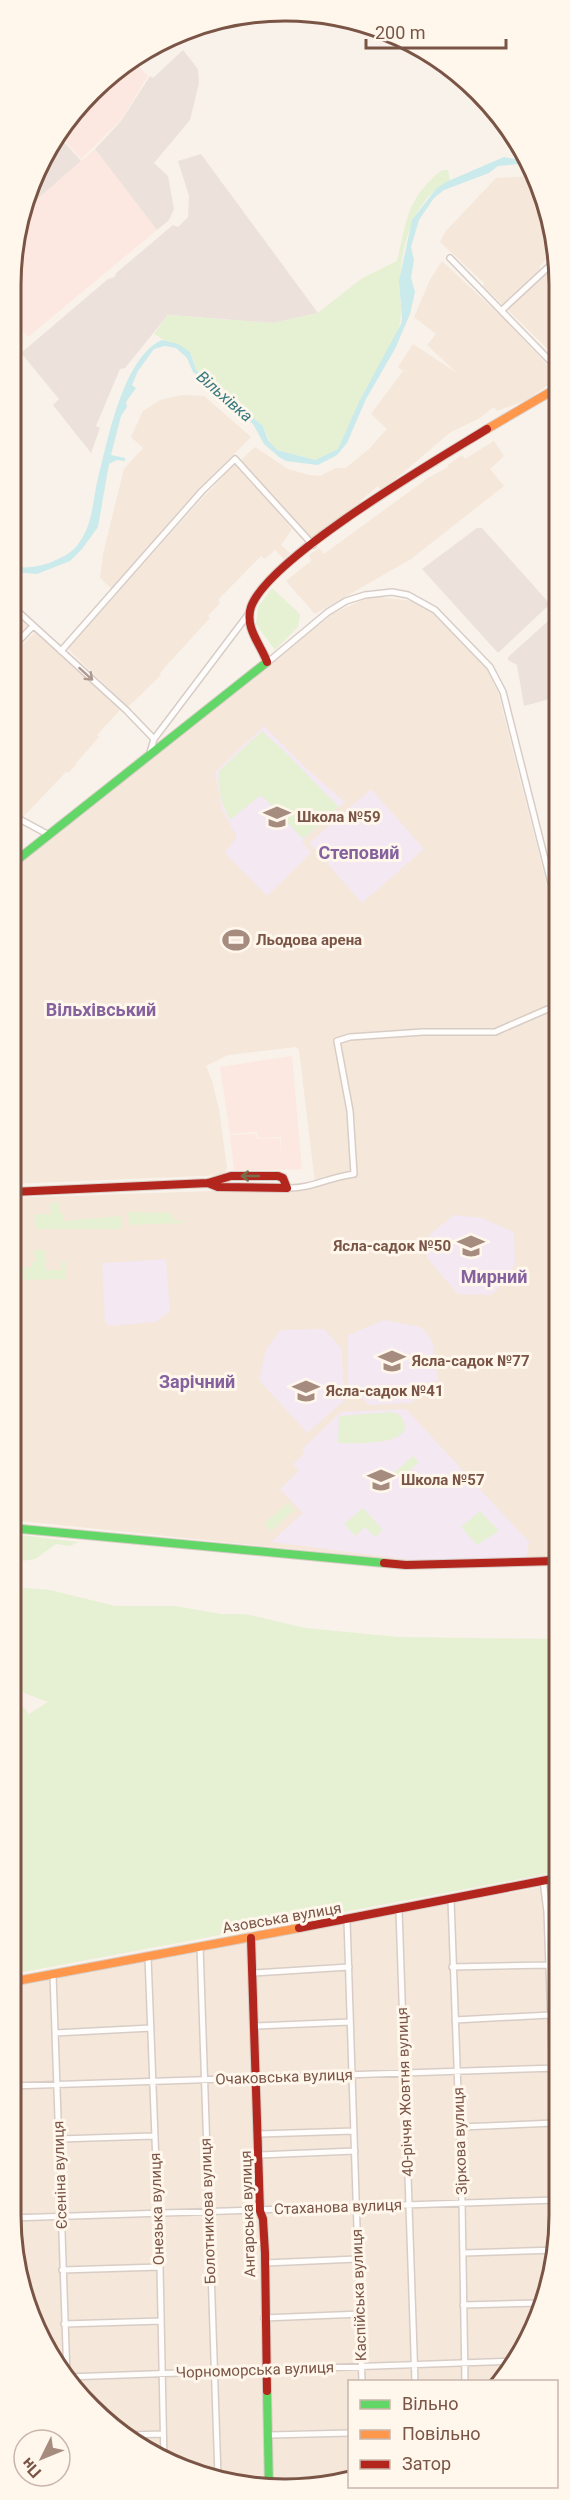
<svg xmlns="http://www.w3.org/2000/svg" width="570" height="2500" font-family="Roboto,sans-serif">
<rect width="100%" height="100%" fill="#f9f2ea"/>
<path fill="#f5e7d9" d="M534,173L557,254L553,258L549,256L540,266V270L504,306L483,286L484,283L440,242L445,232L496,178L520,177Z
M442,261L508,323L547,365L556,379L527,400L497,411L494,407L480,418L451,432L393,481L381,490L378,486L360,501L362,504L312,539L240,461L255,447L288,469L309,475L320,476L336,468H346L370,448L387,429L371,414L403,371L398,367L413,344L457,373L427,345L436,334L414,317L430,280Z
M557,261V358L506,308Z
M182,395L204,396L251,437L185,504L112,589L100,578L103,554L124,469L143,448L131,437L143,411L160,400Z
M494,441L504,456L490,469L504,486L411,559L315,614L286,581L311,561L309,555L319,548L324,554L428,478L448,467V465L462,455L465,459Z
M236,463L292,529L281,545L290,553L284,559L275,550L265,559L261,556L218,600L220,603L208,616L210,618L166,666L160,673L161,675L128,707L68,649L195,506Z
M380,597L420,602L435,615L487,669L498,692L557,926V1559L430,1563L11,1520L12,1198L302,1188L315,1183L299,1050L296,1047L228,1055L206,1066L212,1081L219,1109L227,1168L223,1175L12,1184V868L334,613L365,599Z
M12,611L28,626L12,642Z
M35,632L120,710L97,735L99,737L76,763L77,764L68,773L66,772L22,818L12,810V655Z
M557,1884V2251L523,2352L497,2381L350,2382L349,2478L267,2489L164,2461L79,2396L31,2320L11,2215V1987Z"/>
<path fill="#fce8e0" d="M133,60L148,76L121,120L81,159L59,134L118,67Z
M95,149L157,230L28,337L18,324L13,328V249L27,208Z
M292,1056L302,1169L234,1171L230,1135L256,1134L257,1139L280,1138L281,1155V1137L258,1138L257,1132L230,1134L220,1067Z"/>
<path fill="#ece2db" d="M183,50L198,69L199,83L190,120L154,163L168,176L174,209L169,220L157,230L95,149L121,121L150,76L153,78Z
M58,135L81,161L27,208L47,147Z
M201,154L318,313L273,323L168,315L125,368L120,369L96,426L100,428L91,453L53,405L59,399L21,353L108,279L115,277L116,273L173,225L178,227L188,217L189,196L178,161Z
M477,528H482L550,604L498,653L422,569Z
M557,613V697L524,706L517,665L508,660V657Z"/>
<path fill="#f4e8f3" d="M264,726L305,767L345,802L302,841L311,853L267,896L225,853L237,837L222,810L215,772Z
M371,789L424,849L362,903L309,843Z
M454,1215L482,1218L514,1232L515,1261L510,1277L491,1295L458,1294L427,1258L430,1234Z
M166,1259L170,1311L156,1322L109,1326L105,1322L102,1263Z
M384,1320L421,1327L432,1340L438,1380L411,1403L369,1405L348,1385V1335Z
M324,1329L342,1349L344,1401L307,1433L259,1380L266,1349L281,1330Z
M406,1409L529,1542L526,1560L428,1562L271,1542L303,1513L280,1489L299,1471L293,1464L305,1453L302,1449L341,1412Z"/>
<path fill="#e6f0d3" d="M442,170H448L450,181C415,196 402,243 400,279C398,299 405,312 397,333L342,441L338,449L315,460L277,450L270,442L263,426L196,370L192,356L154,334L168,315L273,323L318,313L361,279L397,261C407,219 407,198 442,170Z
M272,588L300,614L298,627L275,650L256,624L258,607Z
M262,731L286,753L339,807L303,839L261,795L230,820C222,805 217,788 219,771Z
M54,1202L59,1203V1213L64,1214V1221L121,1216L122,1229H36L34,1214H51L50,1204Z
M128,1212L172,1213L173,1220L184,1221V1223L129,1225Z
M37,1249L45,1251L46,1270H61V1262H66V1279L13,1280L12,1283V1267L16,1264L20,1268L31,1267V1262L36,1261L33,1252Z
M392,1412L400,1415C424,1447 352,1443 338,1443L339,1416Z
M413,1456L419,1462L400,1480L394,1473Z
M288,1503L294,1510L271,1531L264,1523Z
M363,1508L383,1530L375,1537L365,1527L355,1536L344,1524Z
M480,1511L499,1531L477,1545L461,1527Z
M11,1534L79,1542L70,1546L56,1544L35,1559L15,1562L11,1555Z
M11,1587L50,1590L115,1606H175L221,1614H245L305,1628L398,1637L557,1639V1872L23,1972L16,1949L11,1942V1691L29,1714L48,1702L11,1688Z"/>
<path fill="#caeaeb" d="M504,157L520,160L527,158L531,163L498,166L489,173L444,190L434,198L419,220L411,247L414,260L411,278L415,292L410,314L395,349L366,399L347,443L337,455L318,465L286,461L279,457L264,444L253,424L193,372L187,358L176,348L165,346L154,349L138,371L132,385L136,388L126,402L127,407L121,416L111,455L125,458V461L117,460L109,464L98,527L82,549L70,561L37,574L13,572V566C24,569 37,567 49,563C59,559 73,553 79,543C94,521 92,502 98,478C108,440 123,357 162,340L178,344L190,352L196,370L263,426L268,440L277,450L315,460L338,449L359,402L401,324L402,318L399,281L412,220L436,189L446,182Z"/>
<g fill="none" stroke-linecap="round" stroke-linejoin="round">
<defs>
<path id="street" d="M450,258L557,368
M502,310L557,259
M12,606L126,710L154,739
M12,648L33,626
M61,651L202,491L235,459L313,545
M268,662L328,612L346,601L365,595L392,592L408,595L435,610L490,667L503,692L557,907
M149,756L154,739L250,612
M12,815L49,835
M287,1188C310,1189 330,1177 354,1174L350,1111L337,1041L350,1037L423,1032H495L557,1005
M543,1880L547,1912L557,2188
M451,1900L462,2202L465,2382
M399,1910L415,2382
M347,1920L362,2382
M200,1946L218,2476
M148,1957L160,2267L164,2461
M452,1967L548,1965
M253,1973L349,1967
M53,1974L67,2377
M455,2020L550,2015
M256,2026L350,2022
M55,2033L151,2028
M11,2086L557,2068
M460,2127L555,2123
M259,2134L354,2131
M59,2139L154,2136
M259,2155L355,2151
M11,2218L557,2200
M463,2253L557,2250
M265,2263L357,2259
M62,2270L160,2267
M463,2305L539,2303
M264,2318L361,2314
M64,2324L161,2321
M67,2377L515,2361
M129,2435L162,2434
M270,2435L350,2433"/>
<path id="fast" d="M12,864L267,662
M11,1528L384,1563
M267,2391L269,2489"/>
<path id="slow" d="M487,429L557,388
M11,1982L299,1928"/>
<path id="jam" d="M267,662C262,646 244,628 251,607C269,557 437,460 487,429
M12,1192L208,1183L231,1176H278L283,1178L287,1188L218,1187L208,1183
M384,1563L406,1565L557,1561
M299,1928L557,1878
M251,1938L260,2211L263,2219L265,2253L267,2391"/>
</defs>
<use href="#street" stroke="#d8cdc6" stroke-width="8"/>
<use href="#fast" stroke="#d8cdc6" stroke-width="10"/>
<use href="#slow" stroke="#d8cdc6" stroke-width="10"/>
<use href="#jam" stroke="#d8cdc6" stroke-width="10"/>
<use href="#street" stroke="#fefdfc" stroke-width="5"/>
<use href="#fast" stroke="#63d668" stroke-width="8"/>
<use href="#slow" stroke="#ff974d" stroke-width="8"/>
<use href="#jam" stroke="#b3261e" stroke-width="8"/>
</g>
<defs><path id="oneway-shaft" d="M-6 0H5M1.5-3L5.5 0L1.5 3" fill="none" stroke-width="1.6" stroke-linecap="round" stroke-linejoin="round" transform="scale(1.5)"/></defs>
<use stroke="#af988f" href="#oneway-shaft" transform="translate(86 674) rotate(42)"/>
<use stroke="#756f4d" href="#oneway-shaft" transform="translate(250 1176) rotate(180)"/>
<defs>
<symbol id="school-bare" viewBox="-9 -9 18 18"><path d="M0-5L7-2L0 1L-7-2ZM-4 1L0 2.5L4 1V4Q0 6-4 4Z" fill="#a68c7f" stroke="#fff6ec" stroke-width="2.5" paint-order="stroke"/></symbol>
<symbol id="stadium-bare" viewBox="-9 -9 18 18"><path d="M0-5a6.5 5 0 1 0 0 10a6.5 5 0 1 0 0-10ZM-3.5-1.8h7v3.6h-7Z" fill="#a68c7f" stroke="#fff6ec" stroke-width="2.5" paint-order="stroke"/></symbol>
</defs>
<g fill-rule="evenodd">
<use href="#school-bare" x="258" y="798" width="38" height="38"/>
<use href="#stadium-bare" x="217" y="921" width="38" height="38"/>
<use href="#school-bare" x="452" y="1227" width="38" height="38"/>
<use href="#school-bare" x="373" y="1342" width="38" height="38"/>
<use href="#school-bare" x="287" y="1372" width="38" height="38"/>
<use href="#school-bare" x="362" y="1461" width="38" height="38"/>
</g>
<g text-anchor="middle" stroke-width="6" stroke-linejoin="round" paint-order="stroke">
<g font-size="15" font-weight="bold" fill="#7a5546" stroke="#fff6ec" text-anchor="start">
<text x="297" y="822">Школа №59</text>
<text x="256" y="945">Льодова арена</text>
<text x="451" y="1251" text-anchor="end">Ясла-садок №50</text>
<text x="412" y="1366">Ясла-садок №77</text>
<text x="326" y="1396">Ясла-садок №41</text>
<text x="401" y="1485">Школа №57</text>
</g>
<g font-size="15" fill="#7a5546" stroke="#fff6ec">
<text transform="translate(282 1918) rotate(-10)" y="5">Азовська вулиця</text>
<text transform="translate(284 2077) rotate(-2)" y="5">Очаковська вулиця</text>
<text transform="translate(405 2092) rotate(-92)" y="5">40-річчя Жовтня вулиця</text>
<text transform="translate(460 2141) rotate(-92)" y="5">Зіркова вулиця</text>
<text transform="translate(60 2175) rotate(-92)" y="5">Єсеніна вулиця</text>
<text transform="translate(338 2207) rotate(-2)" y="5">Стаханова вулиця</text>
<text transform="translate(157 2209) rotate(-92)" y="5">Онезька вулиця</text>
<text transform="translate(208 2211) rotate(-92)" y="5">Болотникова вулиця</text>
<text transform="translate(248 2214) rotate(-92)" y="5">Ангарська вулиця</text>
<text transform="translate(359 2295) rotate(-92)" y="5">Каспійська вулиця</text>
<text transform="translate(255 2370) rotate(-2)" y="5">Чорноморська вулиця</text>
</g>
<g font-size="16" font-style="italic" fill="#387a82" stroke="#fff6ec">
<text transform="translate(225 396) rotate(41)" y="6">Вільхівка</text>
</g>
<g font-size="18" font-weight="bold" fill="#85619e" stroke="#fff6ec">
<text x="359" y="859">Степовий</text>
<text x="101" y="1016">Вільхівський</text>
<text x="494" y="1283">Мирний</text>
<text x="197" y="1388">Зарічний</text>
</g>
</g>
<path d="M0 0H570V2500H0ZM285 21H285A264 264 0 0 1 549 285V2215A264 264 0 0 1 285 2479H285A264 264 0 0 1 21 2215V285A264 264 0 0 1 285 21Z" fill="#fff6ec" fill-rule="evenodd"/>
<path fill="none" stroke="#7a5546" stroke-width="3" d="M285 21H285A264 264 0 0 1 549 285V2215A264 264 0 0 1 285 2479H285A264 264 0 0 1 21 2215V285A264 264 0 0 1 285 21Z"/>
<rect x="348" y="2380" width="210" height="108" fill="#fff6ec" stroke="#cab6aa" stroke-width="1.5"/>
<rect x="360" y="2400" width="30" height="9" fill="#63d668" stroke="#cab6aa" stroke-width="1.5"/>
<text x="402" y="2410" font-size="18" fill="#7a5546">Вільно</text>
<rect x="360" y="2430" width="30" height="9" fill="#ff974d" stroke="#cab6aa" stroke-width="1.5"/>
<text x="402" y="2440" font-size="18" fill="#7a5546">Повільно</text>
<rect x="360" y="2460" width="30" height="9" fill="#b3261e" stroke="#cab6aa" stroke-width="1.5"/>
<text x="402" y="2470" font-size="18" fill="#7a5546">Затор</text>
<g transform="translate(42 2458) rotate(227)"><circle r="28" fill="#fff6ec" stroke="#cab6aa" stroke-width="1.5"/>
<path d="M0-4.5L10 22L0 15L-10 22Z" fill="#a68c7f"/>
<text y="-9" font-size="16" font-weight="bold" text-anchor="middle" fill="#7a5546">Пн</text>
</g>
<path d="M366 39v9h140v-9" fill="none" stroke="#7a5546" stroke-width="3"/>
<text x="375" y="39" font-size="18" fill="#7a5546" stroke="#fff6ec" stroke-width="4.5" paint-order="stroke">200 m</text>
</svg>
